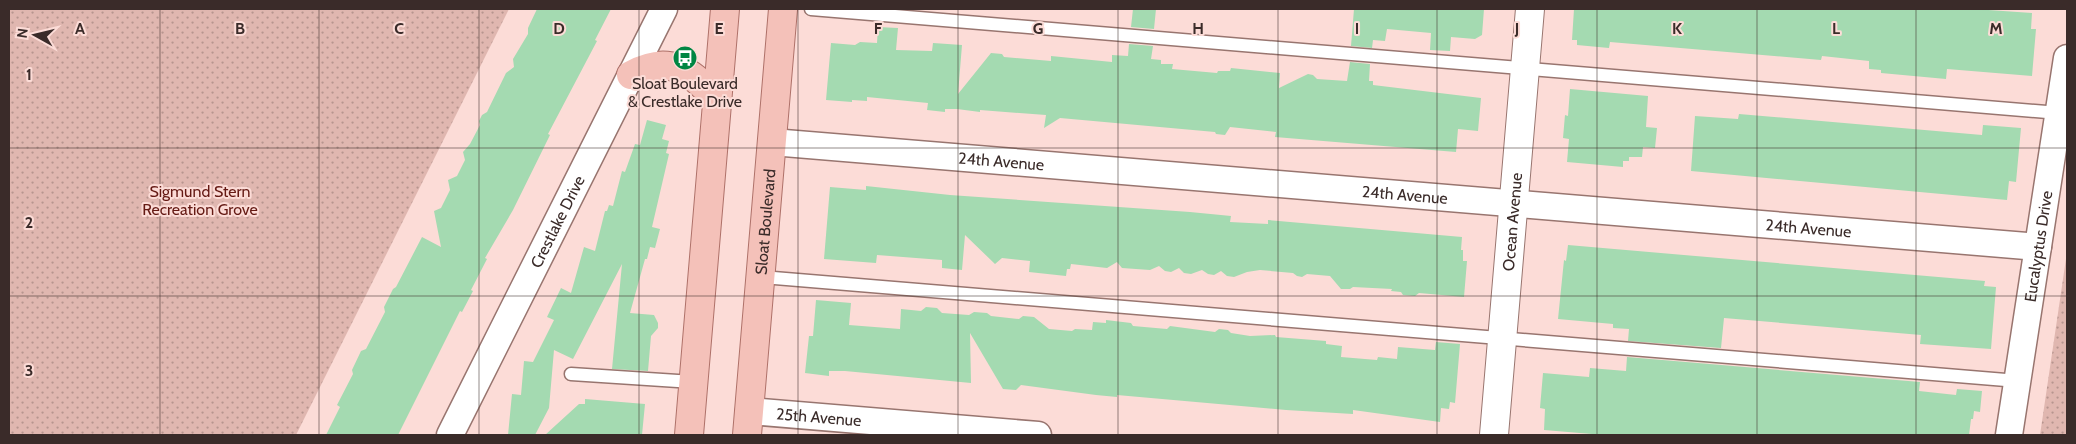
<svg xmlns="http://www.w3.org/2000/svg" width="2076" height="444" font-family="Cabin,sans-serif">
<defs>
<pattern id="park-dots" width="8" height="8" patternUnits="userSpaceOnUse" patternTransform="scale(1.25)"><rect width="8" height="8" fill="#e0b7b0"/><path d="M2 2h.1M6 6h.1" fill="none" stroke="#b7958f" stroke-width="1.8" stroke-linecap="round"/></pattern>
</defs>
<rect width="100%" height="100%" fill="#fcdcd7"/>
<path fill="url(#park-dots)" d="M9,9H509L296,435H9Z
M2067,252V435H2040Z"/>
<path fill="#a4dab1" d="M537,9H611L595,40L597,41L548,134L550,135L513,210L485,258L487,259L471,290L473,291L462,312L460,311L398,435H326L340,407L337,405L353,374L352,370L361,351L366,349L385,312L384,307L393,289L396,287L422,237L441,247L434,211L441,208L450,190L448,180L457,176L465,160L463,152L470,144L480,125L479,121L482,115L487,112L506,73L514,67L513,59L528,34V28Z
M1133,9H1156L1154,29L1131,27Z
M1354,9H1484L1482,35L1475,39L1451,37L1450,51L1430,50L1431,33L1387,29L1385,41L1373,40L1372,48L1351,46Z
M1574,9H1974L2032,13L2031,29H2036L2032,76L1947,69L1946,79L1881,73V70L1869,69V61L1822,56L1821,60L1610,42L1609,48L1577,45V40H1572Z
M878,27L898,28L896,50L932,51L933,43L962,45L958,94L991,53L1002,54L1004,57L1051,61V56L1112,62V55L1128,56L1129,44L1153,46L1151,59L1161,60V64H1173L1172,69L1217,73L1218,71H1230L1231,68L1280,73L1279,88L1308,74L1313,75L1317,79L1347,81L1350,62L1370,64L1369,81H1373V85L1481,98L1478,131L1458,129L1456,152L1275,137L1276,132L1230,127L1225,135L1216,134L1215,132L1060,118L1044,128L1046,115L980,110V112L957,109H945V112L927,110L928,103L867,97V101L852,100V102L826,100L831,43L855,45L860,42L877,43Z
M1570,89L1648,96L1646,127L1657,128L1655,148L1643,147L1642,157H1629V161H1623V167L1567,162L1569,139L1563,138L1565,115L1568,116Z
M1739,114L1982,135L1983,125L2021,128L2016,182L2009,181L2007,200L1691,171L1695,116L1738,119Z
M647,120L666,125L662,139L669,141L666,153L669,154L652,227L660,229L655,248L650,247L647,259H645L630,313L654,315L658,323V328L651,336L648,371L612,369L622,264L573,359L554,350L549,408L535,435H508L512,394L521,395L524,361L533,362L554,320L547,317L561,288L571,293L584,247L595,251L605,211H607L609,205L613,206L622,171L625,172L635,144L640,145Z
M866,186L950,195L1190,212L1231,216L1230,222L1268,224V220L1462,237L1461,250H1463V261H1467L1464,297L1419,293L1415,296L1403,295L1401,292L1391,291L1392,289L1353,287L1350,289H1341L1330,276L1307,274L1302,277L1297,276L1293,273L1260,270L1247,272L1234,277L1227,276L1221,271L1214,275L1208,274L1202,270L1191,274L1184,273L1179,268L1171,272L1165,271L1159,266L1150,270L1122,268L1117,262L1107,268L1071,264L1070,269H1067L1066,276L1029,272L1030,261L1002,258L995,264L965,235L962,270L942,268V260L877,255L876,263L824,259L830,187L866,190Z
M1568,245L1985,281L1984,286L1996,287L1991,349L1920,344L1921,335L1724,318L1721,348L1628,341L1629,329L1613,328V324L1558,319L1564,260L1566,261Z
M816,300L851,303L849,325L900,329L901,309L921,311L926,307L937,308L942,313L969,315L974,312L987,313L991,316L1019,319L1023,316L1034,317L1049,329L1072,331L1075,329L1092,330L1093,322L1106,323V320L1131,323L1133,326L1167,329L1170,326L1215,332L1219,329L1228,330L1231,333L1250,336L1275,335L1276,337L1326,341V344L1342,346L1341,357L1377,360L1378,357L1397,359L1398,347L1435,350L1436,342L1460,344L1455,403L1450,402L1449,409L1441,408L1440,422L1353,410V414L1286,410L1117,395V397L1096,395L1021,385L1016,390L1003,389L970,333L971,383L845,371H829V376L805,373L809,336H813Z
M1627,357L1920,382L1919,391L1956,395L1957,389L1982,391L1980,412L1974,411L1973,419H1971L1969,435H1604L1544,430L1545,409L1540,408L1543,373L1589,377L1590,368L1626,371Z
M585,399L645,404L642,435H545L579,404H585Z"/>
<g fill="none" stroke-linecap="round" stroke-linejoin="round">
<defs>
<path id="service" d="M811,9L2059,113
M761,277L2018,381
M571,374L693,382"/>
<g id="minor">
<path id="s1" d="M772,142L2038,247"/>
<path id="s2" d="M749,411L1038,435"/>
<path id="s3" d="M450,435L664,9"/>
<path id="s4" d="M2009,435L2067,58"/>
</g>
<g id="tertiary">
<path id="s5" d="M1494,435L1530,9"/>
</g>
<g id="primary">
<path d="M631,75C669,54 691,70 717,100"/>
<path d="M689,435L725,9"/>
<path id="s6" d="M747,435L783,9"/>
</g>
</defs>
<use href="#service" stroke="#98756f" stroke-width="15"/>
<use href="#minor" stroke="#98756f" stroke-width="29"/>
<use href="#tertiary" stroke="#98756f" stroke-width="30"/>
<use href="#primary" stroke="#ae7169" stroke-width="30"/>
<use href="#service" stroke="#fff" stroke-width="12"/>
<use href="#minor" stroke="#fff" stroke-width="26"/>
<use href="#tertiary" stroke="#fff" stroke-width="28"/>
<use href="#primary" stroke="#f4c1b9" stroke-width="28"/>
</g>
<path fill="none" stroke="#3a2b29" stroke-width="1" stroke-opacity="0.55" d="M160,9V435M319,9V435M479,9V435M639,9V435M798,9V435M958,9V435M1118,9V435M1278,9V435M1437,9V435M1597,9V435M1757,9V435M1916,9V435M9,148H2067M9,296H2067"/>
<defs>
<symbol id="bus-disc" viewBox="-11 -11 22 22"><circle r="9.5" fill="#008643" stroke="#fcdcd7"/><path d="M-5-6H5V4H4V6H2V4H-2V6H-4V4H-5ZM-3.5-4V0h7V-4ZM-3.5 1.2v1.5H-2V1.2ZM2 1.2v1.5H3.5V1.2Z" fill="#fff"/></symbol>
</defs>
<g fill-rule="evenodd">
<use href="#bus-disc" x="671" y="44" width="28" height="28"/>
</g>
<g text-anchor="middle" stroke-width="4" stroke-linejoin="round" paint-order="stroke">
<g font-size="16" fill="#3a2b29" stroke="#fcdcd7">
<text x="685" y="89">Sloat Boulevard<tspan x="685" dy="18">&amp; Crestlake Drive</tspan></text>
</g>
<g font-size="16" fill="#3a2b29" stroke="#fcdcd7">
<text dy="6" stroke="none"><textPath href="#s1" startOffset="230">24th Avenue</textPath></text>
<text dy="6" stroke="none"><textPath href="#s1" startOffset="635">24th Avenue</textPath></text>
<text dy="6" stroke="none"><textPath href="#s3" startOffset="239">Crestlake Drive</textPath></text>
<text dy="6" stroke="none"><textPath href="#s6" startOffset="214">Sloat Boulevard</textPath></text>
<text dy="6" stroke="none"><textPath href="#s5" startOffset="214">Ocean Avenue</textPath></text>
<text dy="6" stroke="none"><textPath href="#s1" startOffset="1040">24th Avenue</textPath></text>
<text dy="6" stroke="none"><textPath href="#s4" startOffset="191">Eucalyptus Drive</textPath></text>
<text dy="6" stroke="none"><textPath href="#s2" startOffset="70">25th Avenue</textPath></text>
</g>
<g font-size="16" fill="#651a14" stroke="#fcdcd7">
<text x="200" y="197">Sigmund Stern<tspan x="200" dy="18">Recreation Grove</tspan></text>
</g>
</g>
<g font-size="16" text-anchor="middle" font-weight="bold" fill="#3a2b29" stroke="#fcdcd7" stroke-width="4" stroke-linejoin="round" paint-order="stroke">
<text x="80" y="34">A</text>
<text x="240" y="34">B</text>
<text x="399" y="34">C</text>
<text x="559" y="34">D</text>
<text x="719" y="34">E</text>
<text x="878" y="34">F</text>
<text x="1038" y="34">G</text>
<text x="1198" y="34">H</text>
<text x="1357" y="34">I</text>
<text x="1517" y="34">J</text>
<text x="1677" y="34">K</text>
<text x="1836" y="34">L</text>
<text x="1996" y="34">M</text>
<text x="29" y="80">1</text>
<text x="29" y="228">2</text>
<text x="29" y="376">3</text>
</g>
<rect width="2076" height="444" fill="none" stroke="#3a2b29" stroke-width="20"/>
<g transform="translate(35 35) rotate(278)" stroke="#fcdcd7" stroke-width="4" paint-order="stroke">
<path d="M0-4L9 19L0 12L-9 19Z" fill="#3a2b29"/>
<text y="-8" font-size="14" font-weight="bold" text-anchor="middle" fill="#3a2b29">N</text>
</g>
</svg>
